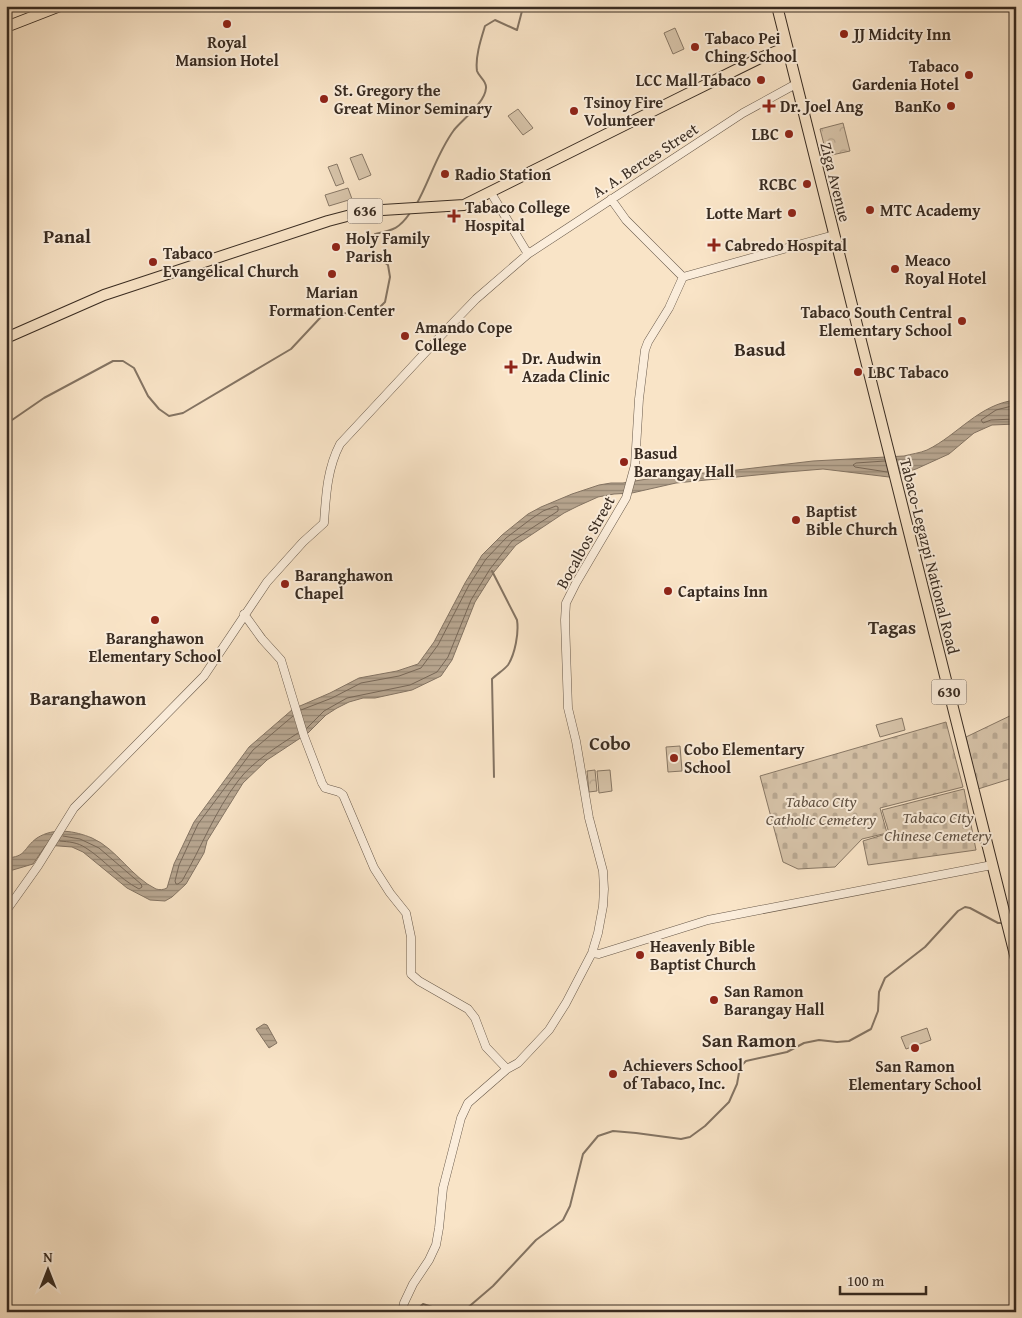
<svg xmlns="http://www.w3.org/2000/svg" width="1022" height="1318" font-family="'Gentium Book Plus',serif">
<defs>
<pattern id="forest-crowns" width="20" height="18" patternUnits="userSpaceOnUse" patternTransform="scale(1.25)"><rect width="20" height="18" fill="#d8c5ab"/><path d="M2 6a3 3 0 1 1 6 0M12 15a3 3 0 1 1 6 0" fill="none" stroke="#baa993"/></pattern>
<pattern id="cemetery-stones" width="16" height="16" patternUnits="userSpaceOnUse" patternTransform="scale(1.25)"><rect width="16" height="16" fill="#d8c5ab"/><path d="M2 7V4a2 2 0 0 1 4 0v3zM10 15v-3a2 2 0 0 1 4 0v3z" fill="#baa993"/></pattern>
<pattern id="water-rules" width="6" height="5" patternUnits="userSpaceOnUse" patternTransform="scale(1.25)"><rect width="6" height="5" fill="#b7a58f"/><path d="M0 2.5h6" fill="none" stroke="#968774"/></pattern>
</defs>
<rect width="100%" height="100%" fill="#f9e4c7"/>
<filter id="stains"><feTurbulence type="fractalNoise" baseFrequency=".004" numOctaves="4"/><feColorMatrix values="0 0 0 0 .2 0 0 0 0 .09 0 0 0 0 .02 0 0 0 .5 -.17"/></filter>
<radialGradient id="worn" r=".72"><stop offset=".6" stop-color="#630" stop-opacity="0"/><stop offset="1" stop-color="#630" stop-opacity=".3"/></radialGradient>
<path fill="url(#forest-crowns)" stroke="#887866" d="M843,123L850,151L827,156L820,129Z
M595,770L597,791L589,792L587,771Z"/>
<path fill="url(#cemetery-stones)" stroke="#887866" d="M1016,713V777L978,789L966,737Z
M946,722L963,787L880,808L887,833L862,839L835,867L798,869L783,862L760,776Z
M964,789L976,850L868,865L863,841L889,833L882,810Z"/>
<path fill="#d8c5ab" stroke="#887866" d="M675,28L684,49L673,54L664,33Z
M518,109L533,128L523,135L508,116Z
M362,154L371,175L359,180L350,158Z
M337,164L344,183L336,186L328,167Z
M348,188L352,199L329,206L325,195Z
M902,718L905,730L880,737L876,725Z
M680,746L682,771L668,772L666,747Z
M610,770L612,791L599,793L597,771Z
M927,1028L931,1040L906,1049L901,1037Z"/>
<path fill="url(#water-rules)" stroke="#847463" d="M1016,400V424L992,425L974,433L949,454L916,469L889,477L823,469L787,472L676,483L632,493L614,494L598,497L578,506L564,513L516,545L494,572L475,602L452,660L441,676L412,690L375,698H363L349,702L337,708L326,715L308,733L267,760L243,783L207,841L204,853L186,884L172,897L165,901L150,900L127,888L83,852L72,847L46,845L33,864L6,872V858C27,857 23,848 37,838C54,827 75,831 92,838C117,849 131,877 156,889C160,890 163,890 167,888L174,864L194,822L249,747L293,709L330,693L359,678L397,671L418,664L434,642L465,583L482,555L502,535L528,514L541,507L572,494L599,485L611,483H623L671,475L720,472L813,461L904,456C911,454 920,453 927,450C958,435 979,404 1016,400Z
M264,1024L267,1025L277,1043L269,1048L256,1029Z"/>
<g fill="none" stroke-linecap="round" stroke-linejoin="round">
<path stroke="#786858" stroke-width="1" d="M1016,405L996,410L981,420L983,423L991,420L1016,419
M885,461L856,463L853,465L855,467L887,472
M301,710L332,698L361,683L399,676L421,668L438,645L469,585L486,559L506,538L531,519L543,511L556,506L558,507V511L512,541L490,569L471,600L448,657L437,672L410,685L347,698L324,711L307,728
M293,716L253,750L198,824L179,865L175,881L176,884H178L182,881C201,848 215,811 238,781C252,762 278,746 298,733
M60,841C69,842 77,842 86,848C105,860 118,878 139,889L142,887L141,884L99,848L80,839L63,836"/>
<path stroke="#847463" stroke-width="2" d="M416,205C430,180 437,153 454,130C463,119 485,103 486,88C487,81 479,77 477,71C475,57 481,39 485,26L495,20L517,30L522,11
M6,421L12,420L44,398L113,361H123L134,368L148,396L159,409L169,416L183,413L291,349L320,318L329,312L372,315L385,302L390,277L388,265C377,257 368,249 375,234C393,230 399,229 410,213
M492,571L517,620C519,633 515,654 508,665C504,670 497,674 492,679L494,777
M1010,922L1016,921
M415,1312L423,1304L447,1312
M450,1312L465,1310L493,1286L536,1240L563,1220L570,1206L583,1154L598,1136L613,1131L636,1133L681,1139L690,1137L705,1126L729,1102L737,1084L740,1067L746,1061L787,1052L804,1043L819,1040L837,1042L849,1041L871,1029L878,1011L879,992L885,978L925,947L958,911L965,907L970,908L998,923H1003"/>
<defs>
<path id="tertiary" d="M491,193L528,254
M611,199L626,220L683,277
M244,614L262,639L281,660L304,736L322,783L325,788L339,792L343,795L374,868L390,893L406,913L411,937V974L419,981L468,1009L475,1018L486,1047L507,1069
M6,911L38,866L74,808L204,676L267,582L303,542L324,523C326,495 327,469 340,444L449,327L476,299L528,254L743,113L796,84
M592,953L599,954L612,950L708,920L992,865
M402,1312L404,1303L413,1284L429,1260L436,1245L439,1228L443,1188L461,1118L468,1103L507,1069L518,1063L549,1030L566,1003L592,953L598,933L603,906L604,889L603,871L589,818L576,741L568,708L565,620L566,603L576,583L626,498L635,465L639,399L645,350L648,342L669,308L683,277L834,235"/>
<path id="primary" d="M777,6L1016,959
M6,27L60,6
M6,338L104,295L328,221L366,211L464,205L677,99L760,58L787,47"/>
</defs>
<use href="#tertiary" stroke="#68594a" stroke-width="9"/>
<use href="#primary" stroke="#382b21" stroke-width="12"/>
<use href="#tertiary" stroke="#fbeddb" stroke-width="8"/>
<use href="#primary" stroke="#f9e4c7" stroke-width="10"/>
</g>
<g fill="#8f2418" stroke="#fbeddb" stroke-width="2">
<circle cx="227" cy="24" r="5"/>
<circle cx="844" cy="34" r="5"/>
<circle cx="695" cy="47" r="5"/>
<circle cx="969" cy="75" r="5"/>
<circle cx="761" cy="80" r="5"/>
<circle cx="324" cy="99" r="5"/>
<path d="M766.5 98.5h5v5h5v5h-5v5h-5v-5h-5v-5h5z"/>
<circle cx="951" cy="106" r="5"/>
<circle cx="574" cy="111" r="5"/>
<circle cx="789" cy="134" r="5"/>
<circle cx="445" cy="174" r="5"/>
<circle cx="807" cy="184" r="5"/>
<circle cx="870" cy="210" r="5"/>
<circle cx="792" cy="213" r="5"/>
<path d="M451.5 208.5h5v5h5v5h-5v5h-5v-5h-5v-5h5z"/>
<path d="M711.5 237.5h5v5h5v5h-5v5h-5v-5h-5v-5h5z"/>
<circle cx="336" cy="247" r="5"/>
<circle cx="153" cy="262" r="5"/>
<circle cx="895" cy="269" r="5"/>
<circle cx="332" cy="274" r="5"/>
<circle cx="962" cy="321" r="5"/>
<circle cx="405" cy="336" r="5"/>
<path d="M508.5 359.5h5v5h5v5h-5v5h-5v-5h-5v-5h5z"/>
<circle cx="858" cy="372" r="5"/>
<circle cx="624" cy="462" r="5"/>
<circle cx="796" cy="520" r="5"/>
<circle cx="285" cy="584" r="5"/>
<circle cx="668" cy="591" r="5"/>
<circle cx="155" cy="620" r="5"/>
<circle cx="674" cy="758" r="5"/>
<circle cx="640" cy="955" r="5"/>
<circle cx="714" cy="1000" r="5"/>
<circle cx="915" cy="1048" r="5"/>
<circle cx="613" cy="1074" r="5"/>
</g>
<g text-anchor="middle" stroke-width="4" stroke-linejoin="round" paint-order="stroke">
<g fill="#fbeddb" stroke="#726559" stroke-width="1">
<rect x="347.5" y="198.5" width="35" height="25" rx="4"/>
<rect x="931.5" y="679.5" width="35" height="25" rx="4"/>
</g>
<g font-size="15" font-weight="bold" fill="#382b21">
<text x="365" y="216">636</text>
<text x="949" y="697">630</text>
</g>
<g font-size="16" font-weight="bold" fill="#382b21" stroke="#fbeddb" text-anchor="start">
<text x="854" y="40">JJ Midcity Inn</text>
<text x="705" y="44">Tabaco Pei<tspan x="705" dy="18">Ching School</tspan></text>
<text x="227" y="48" text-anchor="middle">Royal<tspan x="227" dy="18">Mansion Hotel</tspan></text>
<text x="959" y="72" text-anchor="end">Tabaco<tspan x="959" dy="18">Gardenia Hotel</tspan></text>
<text x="751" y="86" text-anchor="end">LCC Mall Tabaco</text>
<text x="334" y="96">St. Gregory the<tspan x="334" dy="18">Great Minor Seminary</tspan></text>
<text x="584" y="108">Tsinoy Fire<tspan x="584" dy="18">Volunteer</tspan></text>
<text x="780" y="112">Dr. Joel Ang</text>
<text x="941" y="112" text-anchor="end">BanKo</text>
<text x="779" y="140" text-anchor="end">LBC</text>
<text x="455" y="180">Radio Station</text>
<text x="797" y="190" text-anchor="end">RCBC</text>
<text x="465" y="213">Tabaco College<tspan x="465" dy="18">Hospital</tspan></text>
<text x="880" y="216">MTC Academy</text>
<text x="782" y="219" text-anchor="end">Lotte Mart</text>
<text x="346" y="244">Holy Family<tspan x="346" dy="18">Parish</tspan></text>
<text x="725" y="251">Cabredo Hospital</text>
<text x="163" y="259">Tabaco<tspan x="163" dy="18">Evangelical Church</tspan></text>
<text x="905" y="266">Meaco<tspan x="905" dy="18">Royal Hotel</tspan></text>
<text x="332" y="298" text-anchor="middle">Marian<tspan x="332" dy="18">Formation Center</tspan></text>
<text x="952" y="318" text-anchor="end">Tabaco South Central<tspan x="952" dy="18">Elementary School</tspan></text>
<text x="415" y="333">Amando Cope<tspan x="415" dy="18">College</tspan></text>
<text x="522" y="364">Dr. Audwin<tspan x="522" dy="18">Azada Clinic</tspan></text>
<text x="868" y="378">LBC Tabaco</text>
<text x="634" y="459">Basud<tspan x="634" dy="18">Barangay Hall</tspan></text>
<text x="806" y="517">Baptist<tspan x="806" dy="18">Bible Church</tspan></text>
<text x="295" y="581">Baranghawon<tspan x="295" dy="18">Chapel</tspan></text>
<text x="678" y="597">Captains Inn</text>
<text x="155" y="644" text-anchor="middle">Baranghawon<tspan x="155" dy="18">Elementary School</tspan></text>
<text x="684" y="755">Cobo Elementary<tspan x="684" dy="18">School</tspan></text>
<text x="650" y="952">Heavenly Bible<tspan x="650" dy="18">Baptist Church</tspan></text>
<text x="724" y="997">San Ramon<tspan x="724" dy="18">Barangay Hall</tspan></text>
<text x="623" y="1071">Achievers School<tspan x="623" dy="18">of Tabaco, Inc.</tspan></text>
<text x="915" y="1072" text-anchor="middle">San Ramon<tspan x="915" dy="18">Elementary School</tspan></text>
</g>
<g font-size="16" fill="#382b21" stroke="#fbeddb">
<text transform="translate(645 160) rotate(-33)" y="6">A. A. Berces Street</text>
<text transform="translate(836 182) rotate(76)" y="6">Ziga Avenue</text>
<text transform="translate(585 542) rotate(-61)" y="6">Bocalbos Street</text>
<text transform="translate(930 556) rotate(76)" y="6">Tabaco-Legazpi National Road</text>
</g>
<g font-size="16" font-style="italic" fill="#605244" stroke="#fbeddb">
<text x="821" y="807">Tabaco City<tspan x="821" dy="18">Catholic Cemetery</tspan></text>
<text x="938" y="823">Tabaco City<tspan x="938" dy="18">Chinese Cemetery</tspan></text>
</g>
<g font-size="19" font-weight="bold" fill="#382b21" stroke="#fbeddb">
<text x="67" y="243">Panal</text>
<text x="760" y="356">Basud</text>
<text x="892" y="634">Tagas</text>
<text x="88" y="705">Baranghawon</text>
<text x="610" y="750">Cobo</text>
<text x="749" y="1047">San Ramon</text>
</g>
</g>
<rect width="1022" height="1318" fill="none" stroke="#f9e4c7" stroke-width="25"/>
<rect x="8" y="8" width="1007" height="1303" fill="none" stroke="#382b21" stroke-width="2.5"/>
<rect x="12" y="12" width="997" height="1293" fill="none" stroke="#382b21"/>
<g transform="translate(48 1270)" stroke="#fbeddb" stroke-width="4" paint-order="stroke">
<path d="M0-4L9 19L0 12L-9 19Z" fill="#382b21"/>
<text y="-8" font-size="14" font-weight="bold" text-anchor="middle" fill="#382b21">N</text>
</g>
<path d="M840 1286v8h86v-8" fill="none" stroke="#382b21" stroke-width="2.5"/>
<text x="847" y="1286" font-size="15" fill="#382b21" stroke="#fbeddb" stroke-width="4" paint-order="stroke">100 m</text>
<rect width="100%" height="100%" filter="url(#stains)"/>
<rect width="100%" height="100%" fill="url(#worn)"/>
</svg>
